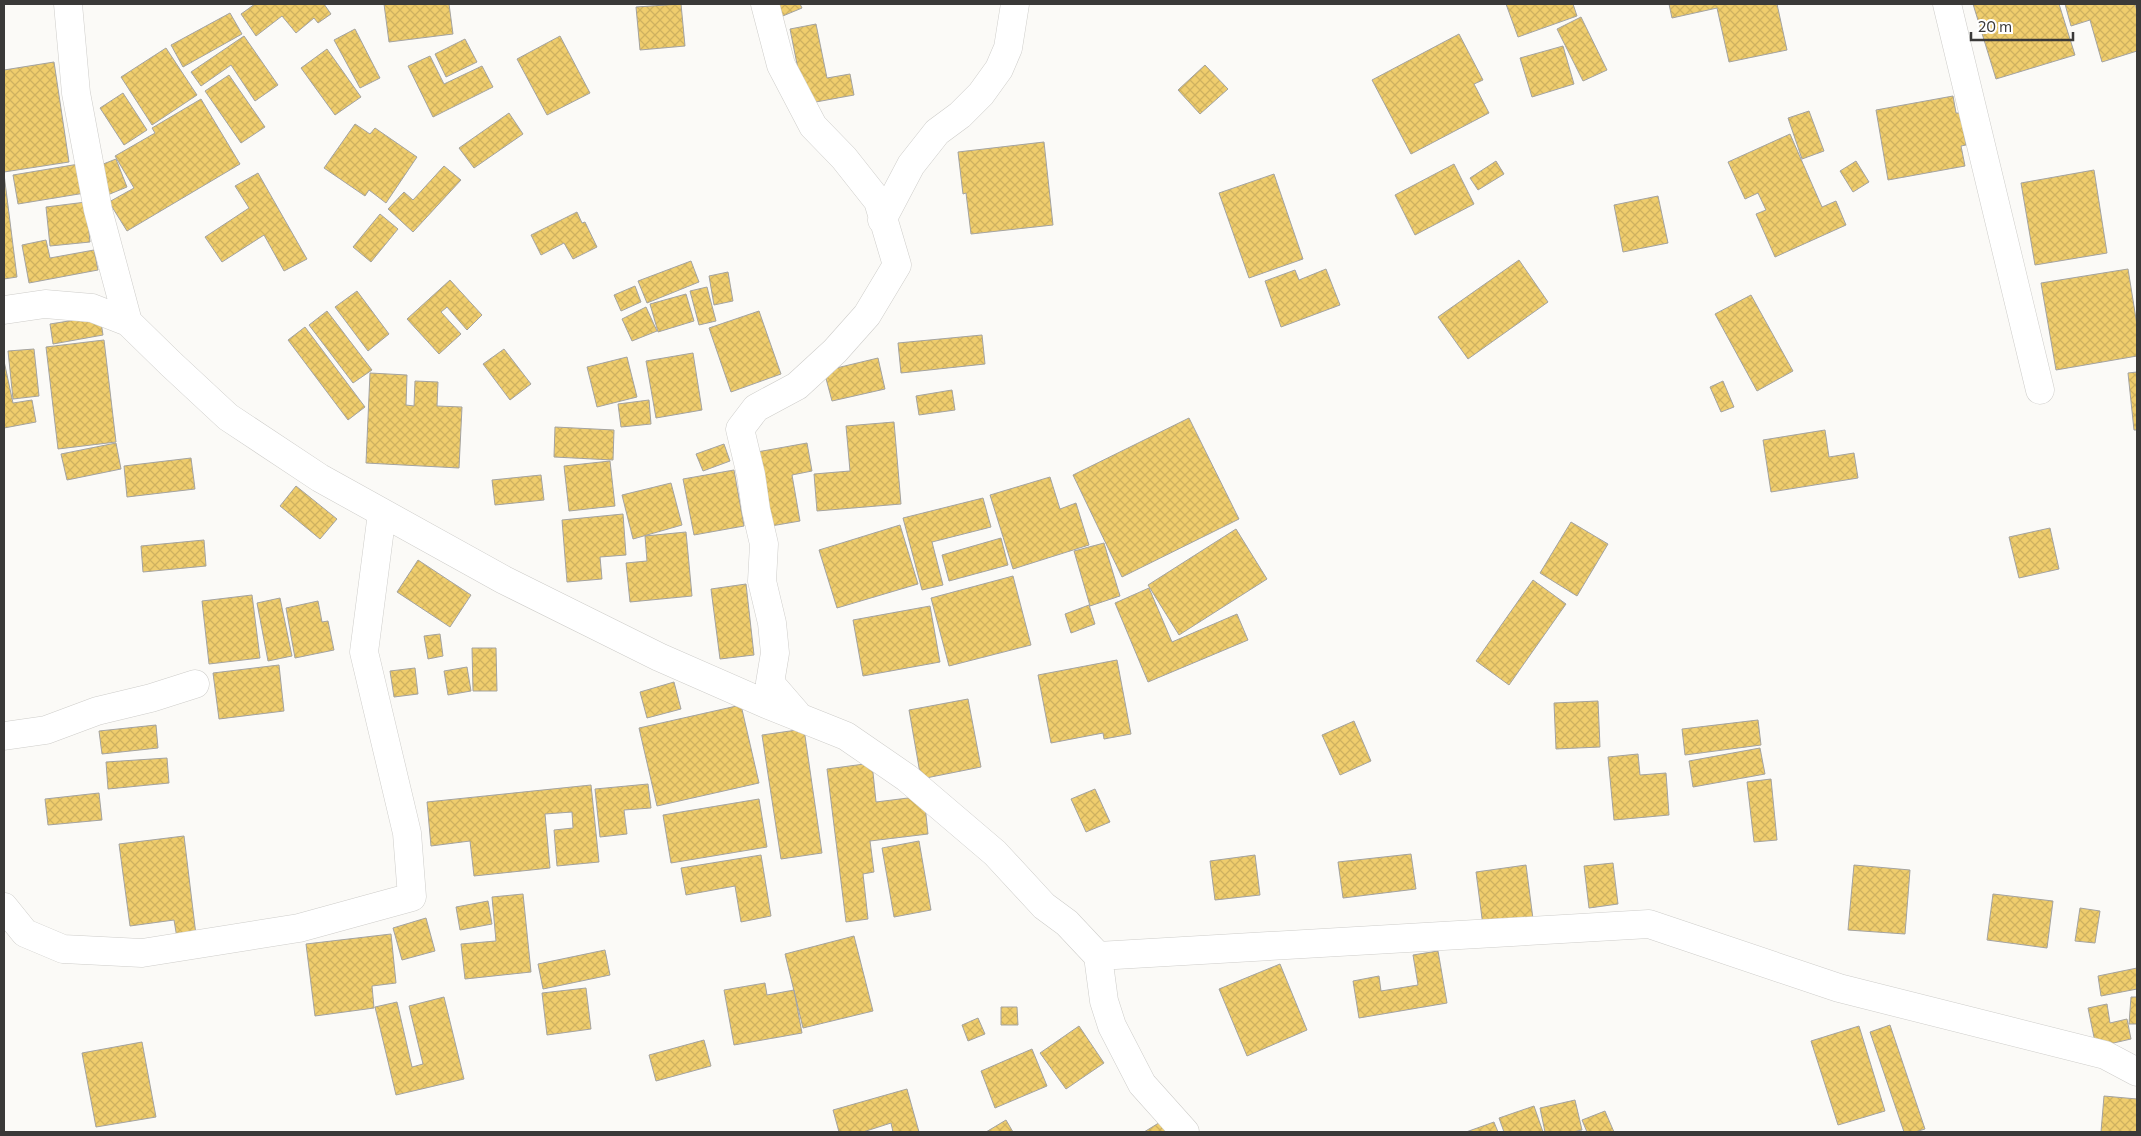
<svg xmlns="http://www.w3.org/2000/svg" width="2141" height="1136" font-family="Commissioner,sans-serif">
<defs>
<pattern id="building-cross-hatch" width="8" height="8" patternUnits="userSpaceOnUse" patternTransform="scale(1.25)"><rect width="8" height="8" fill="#efcd6d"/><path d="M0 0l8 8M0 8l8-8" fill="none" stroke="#ceb15f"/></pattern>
</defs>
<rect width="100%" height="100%" fill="#fbfaf7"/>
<path fill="url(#building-cross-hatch)" stroke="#a4a3a0" d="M255,4H324L331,14L318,23L314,18L296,33L282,16L256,36L241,14Z
M384,4H449L453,34L389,42Z
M681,4L685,46L640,50L636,7Z
M773,4H800L802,8L778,18Z
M1506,4H1573L1577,16L1518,37Z
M1669,4H1777L1787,50L1729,62L1717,8L1672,18Z
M1973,4H2059L2075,55L1996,79Z
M2065,4H2135L2137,11V51L2102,62L2090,20L2071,26Z
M230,13L242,34L183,67L171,45Z
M1581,17L1607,70L1583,81L1557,29Z
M816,24L827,78L850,74L854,95L805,104L790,29Z
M355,29L380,78L360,88L334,40Z
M1459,34L1483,80L1474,84L1489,113L1411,154L1372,80Z
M244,36L278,85L255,101L231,65L201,86L191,72Z
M560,36L590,93L547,115L517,59Z
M465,39L477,62L446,77L435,54Z
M1563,46L1574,84L1532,97L1520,58Z
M166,48L197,95L152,125L121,77Z
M327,49L361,97L335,115L301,68Z
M430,56L444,84L482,66L493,87L433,117L408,66Z
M54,62L69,162L4,172V70Z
M1205,65L1228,89L1200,114L1178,90Z
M229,75L265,127L241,143L205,91Z
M123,93L147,130L124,145L100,108Z
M1953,96L1956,113H1960L1966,145L1961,146L1965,166L1888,180L1876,110Z
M201,99L240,164L127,231L109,202L134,188L115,156L155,133L152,128Z
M1809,111L1824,151L1802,159L1788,118Z
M509,113L523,134L474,168L459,148Z
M355,124L370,134L375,128L417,157L386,203L369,190L365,196L324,168Z
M1790,134L1822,207L1836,201L1846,225L1775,257L1756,214L1766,210L1758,193L1745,199L1728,162Z
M1044,142L1053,225L971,234L966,193L963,194L958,152Z
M116,159L127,187L105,196L93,168Z
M1496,161L1504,174L1478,190L1470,178Z
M1856,161L1869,182L1853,192L1840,171Z
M79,164L85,193L18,204L13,175Z
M1454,164L1474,204L1415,235L1395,195Z
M444,166L461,180L413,232L388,209L404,192L413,200Z
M2094,170L2107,253L2035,265L2021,183Z
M258,173L307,259L284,271L264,235L222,262L205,237L249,208L235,186Z
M4,174L17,277L4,279Z
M1274,174L1303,259L1249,278L1219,193Z
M1658,196L1668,243L1623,252L1614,205Z
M86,202L90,242L50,246L46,207Z
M577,212L582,223L585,222L597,247L573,259L564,243L541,255L531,235Z
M380,214L398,229L371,262L353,247Z
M46,240L50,258L94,250L98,270L29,283L22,245Z
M1519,260L1548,302L1468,359L1438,317Z
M691,261L699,282L647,303L638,281Z
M1326,269L1340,305L1281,327L1265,281L1295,270L1299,280Z
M2128,269L2137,325V356L2056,370L2041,283Z
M728,272L733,301L714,305L709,276Z
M450,280L482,315L467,330L447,307L441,312L461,334L439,354L407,319Z
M635,286L641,302L621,311L614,295Z
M707,287L716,321L699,325L690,291Z
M357,291L389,334L368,351L335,307Z
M686,294L694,321L658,332L650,304Z
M1751,295L1793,371L1757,391L1715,314Z
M646,307L657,331L632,341L622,319Z
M327,311L372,370L353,383L309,325Z
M759,311L781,374L731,392L709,328Z
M100,316L103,335L53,344L50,324Z
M305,327L365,407L348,420L288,340Z
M982,335L985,364L901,373L898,343Z
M104,340L116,442L58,449L46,347Z
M34,349L39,396L13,399L8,351Z
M504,349L531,384L510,400L483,364Z
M693,353L702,410L656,418L646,361Z
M627,357L637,397L597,407L587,367Z
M878,358L885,389L832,401L824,371Z
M4,361L13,403L32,400L36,422L4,428Z
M2137,372V430H2134L2128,373Z
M370,373L407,375L406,405L414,406L415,381L438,382L437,406L462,407L459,468L366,463Z
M1723,381L1734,407L1721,412L1710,387Z
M952,390L955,410L919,415L916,396Z
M649,400L651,424L621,427L618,404Z
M1189,418L1239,519L1122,577L1073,475Z
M894,422L901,504L817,511L814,474L850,471L846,426Z
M555,427L614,430L613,460L554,457Z
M1825,430L1829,457L1854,453L1858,478L1771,492L1763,440Z
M116,443L121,469L67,480L61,454Z
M807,443L812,471L792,475L800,521L771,526L757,452Z
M724,444L730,461L703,471L696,454Z
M191,458L195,489L127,497L124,466Z
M610,461L615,506L569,511L564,466Z
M734,470L744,526L694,535L683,479Z
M541,475L544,500L495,505L492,480Z
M1050,477L1060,509L1076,503L1089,545L1013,569L990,495Z
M671,483L682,525L633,539L622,495Z
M296,486L337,519L320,539L280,506Z
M983,498L991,527L932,542L943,585L922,590L903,518Z
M623,514L626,555L600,557L602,579L567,582L562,520Z
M1571,522L1608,544L1577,596L1540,573Z
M900,525L918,584L837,608L819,550Z
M2050,528L2059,569L2019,578L2009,537Z
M1236,529L1267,579L1179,635L1148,585Z
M686,532L692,596L630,602L626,563L647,561L645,536Z
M1001,538L1008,565L949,581L942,555Z
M204,540L206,566L143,572L141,546Z
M1104,543L1120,596L1090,606L1074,551Z
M418,560L471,595L450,627L397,592Z
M1013,576L1031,645L949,666L931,598Z
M1533,580L1566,604L1509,685L1476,661Z
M746,584L754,655L720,659L711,589Z
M1149,588L1172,642L1237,614L1248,640L1148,682L1115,603Z
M252,595L260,658L209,664L202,601Z
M280,598L292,656L268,661L257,603Z
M318,601L322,622L328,621L334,650L295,658L286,608Z
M1089,605L1095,624L1071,633L1065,614Z
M930,606L940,662L863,676L853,620Z
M440,634L443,656L428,659L424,636Z
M472,648H496L497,691H473Z
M1117,660L1131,734L1104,739L1103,733L1051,743L1038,675Z
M279,665L284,711L219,719L213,673Z
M467,667L471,691L448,695L444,671Z
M415,668L418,694L394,697L390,671Z
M674,682L681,709L647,718L640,692Z
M968,699L981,767L921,779L909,710Z
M1598,701L1600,747L1556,749L1554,703Z
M741,705L759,783L657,806L639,728Z
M1758,720L1761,745L1685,755L1682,729Z
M1354,721L1371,761L1340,775L1322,735Z
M156,725L158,748L102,754L99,731Z
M804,729L822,853L781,859L762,735Z
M1760,748L1765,774L1693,787L1689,761Z
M1638,754L1640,775L1666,773L1669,815L1614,820L1608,757Z
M167,758L169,783L108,789L106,762Z
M872,763L876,802L924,796L928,834L870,841L874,872L863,874L868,919L846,922L827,769Z
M1771,779L1777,840L1754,842L1747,782Z
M648,784L651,808L624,810L627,834L600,837L595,789Z
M591,785L599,862L557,866L554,830L573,828L572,812L545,814L550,868L474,876L470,841L431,846L427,802Z
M1095,789L1110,822L1086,832L1071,799Z
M99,793L102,820L48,825L45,799Z
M759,799L767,847L671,863L663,815Z
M184,836L196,935L177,938L174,920L130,926L119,844Z
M919,841L931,910L894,917L882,848Z
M1411,854L1416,889L1343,898L1338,862Z
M761,855L771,916L741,922L735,886L686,895L681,868Z
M1255,855L1260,895L1215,900L1210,861Z
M1613,863L1618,904L1589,908L1584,866Z
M1526,865L1533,919L1483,926L1476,872Z
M1854,865L1910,870L1905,934L1848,930Z
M523,894L531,972L465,979L461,944L496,941L492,897Z
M1993,894L2053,901L2047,948L1987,940Z
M488,901L492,924L460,930L456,907Z
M2080,908L2100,911L2095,943L2075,941Z
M426,918L435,951L402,960L393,928Z
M391,934L396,983L372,986L374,1008L315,1016L306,944Z
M854,936L873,1011L803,1028L785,954Z
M605,950L610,975L543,989L538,964Z
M1438,951L1447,1003L1359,1018L1353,981L1379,976L1381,991L1418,985L1413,955Z
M1280,964L1307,1030L1247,1056L1219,989Z
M2137,968V989L2101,996L2098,976Z
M765,983L767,995L794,990L802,1033L734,1045L724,990Z
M586,988L591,1029L547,1035L542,993Z
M444,997L464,1079L396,1095L375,1007L397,1002L412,1067L423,1064L409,1006Z
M2131,997H2137V1024H2129Z
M2107,1004L2110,1023L2127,1019L2131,1039L2096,1047L2088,1008Z
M1001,1007H1017L1018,1025H1001Z
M978,1018L985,1034L968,1041L962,1025Z
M1890,1025L1925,1129L1915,1132H1904L1870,1032Z
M1079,1026L1104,1063L1066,1089L1040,1053Z
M1859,1026L1885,1111L1838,1125L1811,1041Z
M704,1040L711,1066L656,1081L649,1055Z
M142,1042L156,1117L96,1127L82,1053Z
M1032,1049L1047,1086L995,1108L981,1071Z
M907,1089L919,1132H893L891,1123L863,1132H839L833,1110Z
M2104,1096L2137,1099V1132H2101Z
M1575,1100L1582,1130L1573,1132H1545L1540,1108Z
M1534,1106L1543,1132H1504L1499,1118Z
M1605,1111L1614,1132H1587L1582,1120Z
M1006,1120L1013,1132H986Z
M1162,1121L1169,1132H1144Z
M1494,1122L1498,1132H1466Z"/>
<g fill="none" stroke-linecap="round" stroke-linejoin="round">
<defs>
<path id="street" d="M68,4L76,93L98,210L128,322
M765,4L781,65L813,126L844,158L878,201L897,265L867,315L835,351L797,386L756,408L740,429L751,475L756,510L764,544L762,581L772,623L775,653L770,683L796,713
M1947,4L2040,390
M882,220L911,165L937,132L960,115L981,94L999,69L1008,48L1015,4
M4,310L45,304L92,308L128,322L171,364L228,417L320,478L504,580L659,657L766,704L846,736L907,778L995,853L1044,906L1067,923L1098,956L1104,1001L1112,1026L1142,1084L1185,1132
M4,736L46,730L97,711L151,698L195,684
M4,907L25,933L63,949L142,953L299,928L412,897L407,833L364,652L382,513
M1098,956L1649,924L1839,988L2105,1055L2137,1072"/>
</defs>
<use href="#street" stroke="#cecdca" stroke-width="29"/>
<use href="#street" stroke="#fff" stroke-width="28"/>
</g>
<rect width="2141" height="1136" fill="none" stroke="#3a3938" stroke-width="10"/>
<path d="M1971 32v8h102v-8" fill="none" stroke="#3a3938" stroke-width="2.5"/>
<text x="1978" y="32" font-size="15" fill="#3a3938" stroke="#ffffff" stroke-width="4" paint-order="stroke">20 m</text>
</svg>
